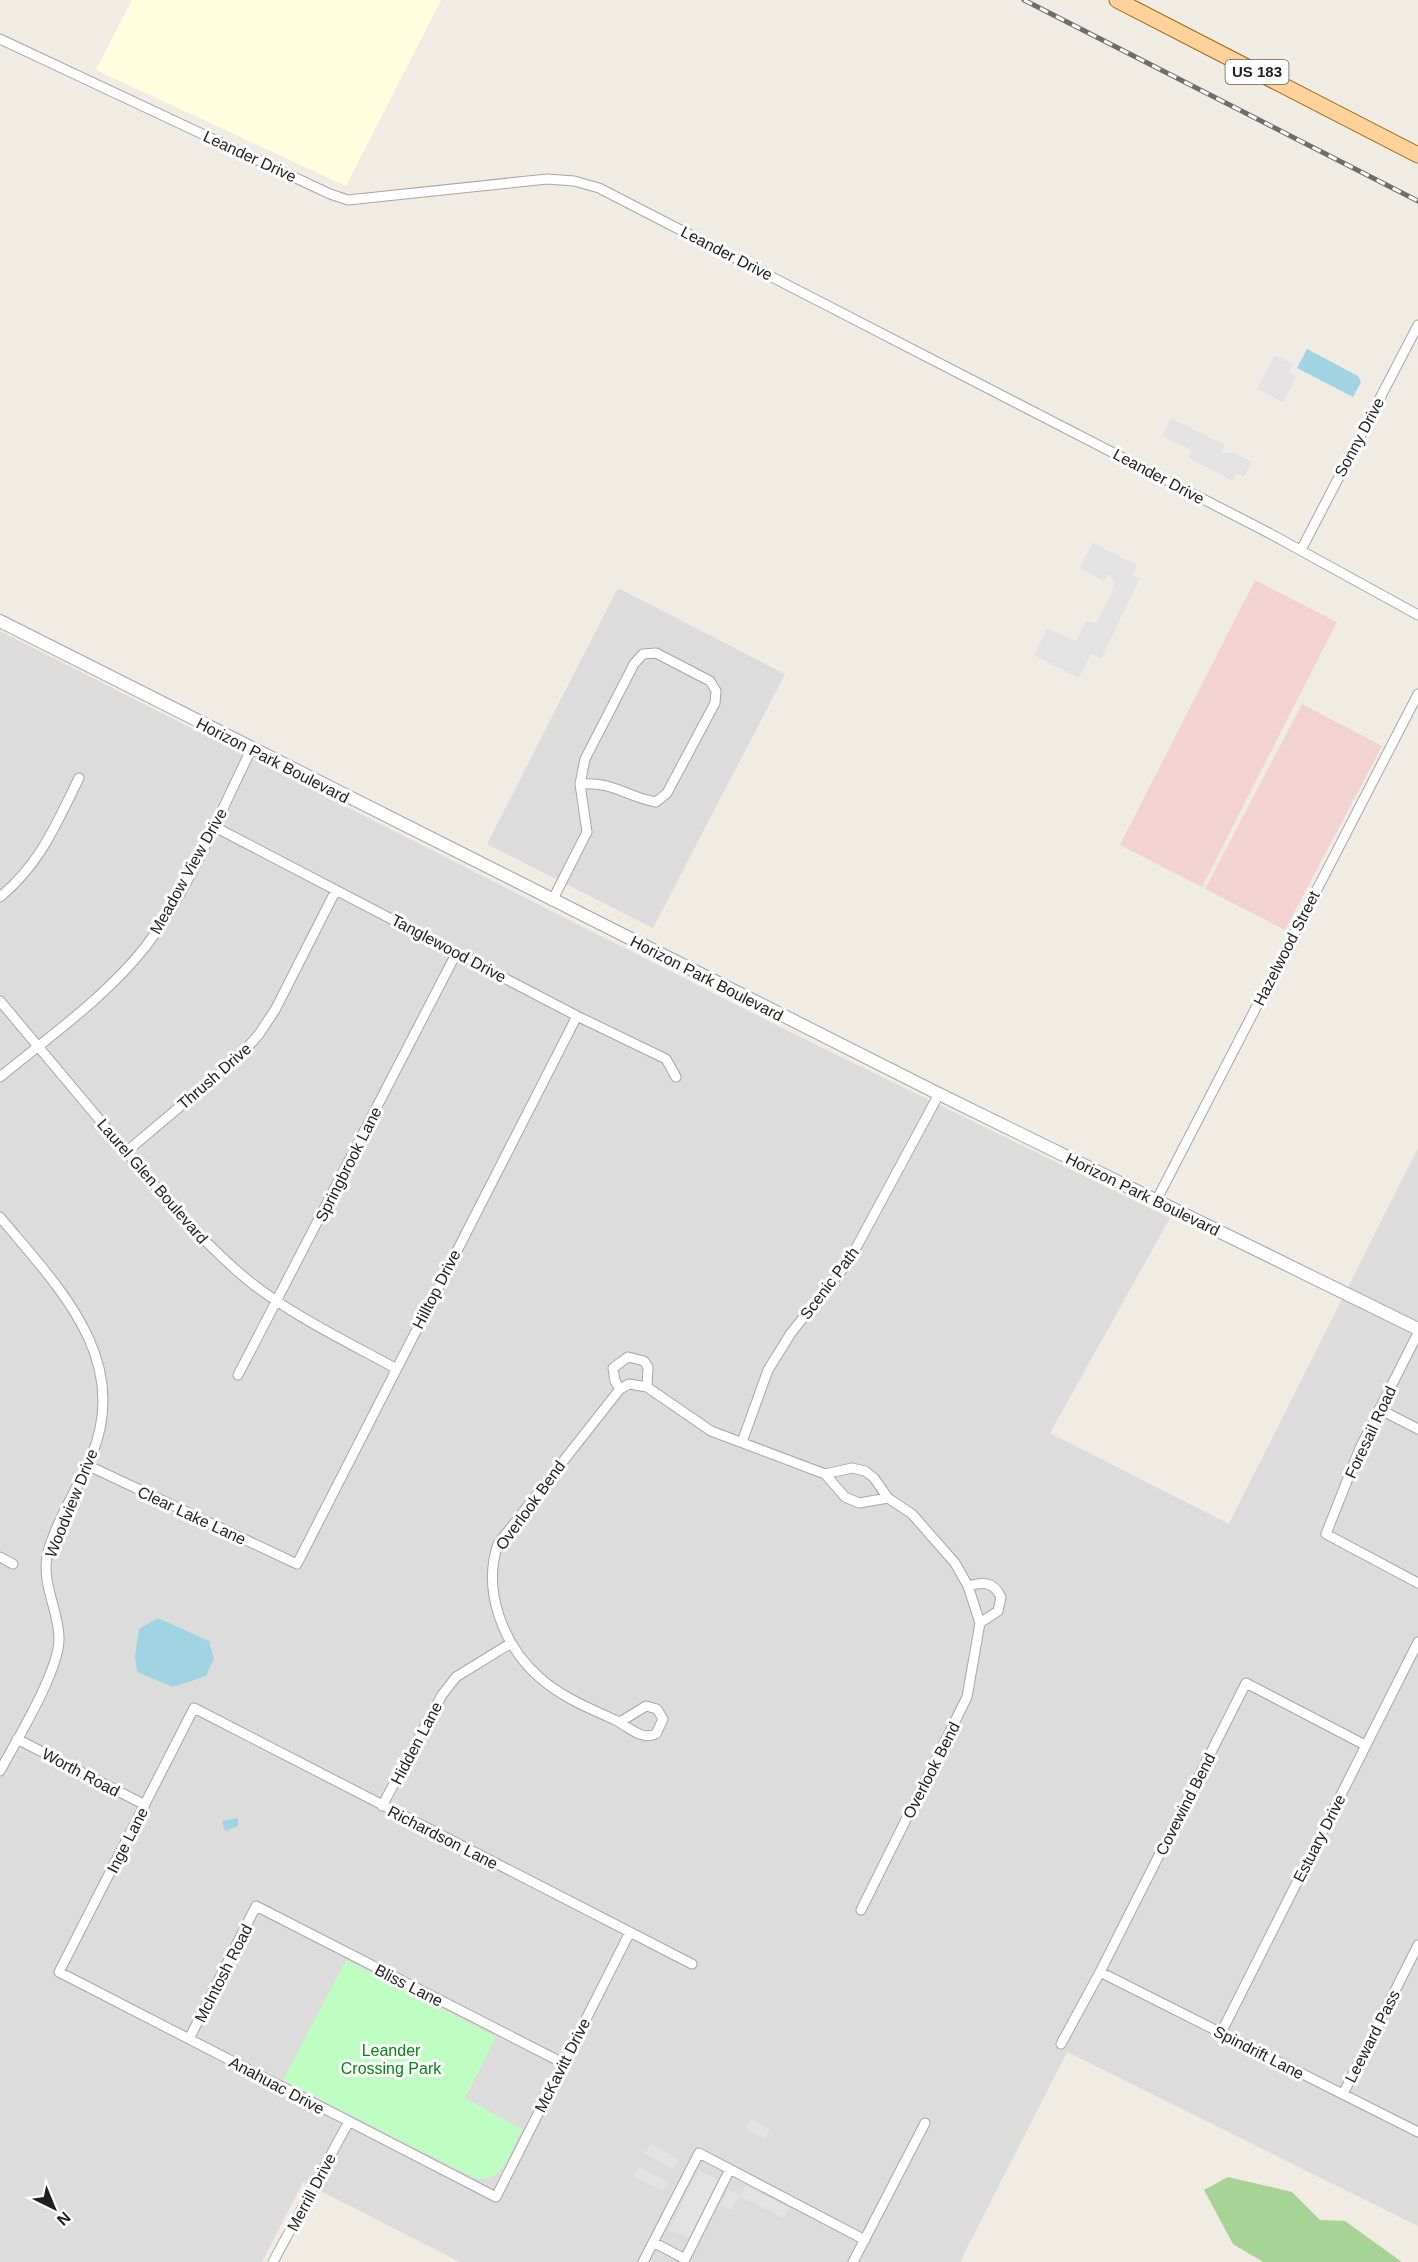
<svg xmlns="http://www.w3.org/2000/svg" width="1418" height="2262" font-family="Arial,sans-serif">
<rect width="100%" height="100%" fill="#f0ece4"/>
<path fill="#dddcdc" d="M618,588L785,674L653,928L487,844Z
M0,631L782,1028L1170,1218L1050,1433L1229,1524L1418,1148V2226L1067,2052L960,2262H460L303,2182L262,2262H0Z"/>
<path fill="#f3d3d2" d="M1255,580L1337,622L1202,887L1120,845Z
M1302,704L1382,746L1285,930L1205,889Z"/>
<path fill="#ffffdf" d="M132,0H441L346,186L96,70Z"/>
<path fill="#a8d396" d="M1228,2177L1292,2192L1320,2220L1345,2221L1402,2262H1263L1233,2244L1204,2190Z"/>
<path fill="#befec2" d="M346,1960L496,2037L465,2098L522,2129C511,2149 502,2186 475,2178L283,2080Z"/>
<path fill="#e3e3e3" d="M1275,355L1293,364L1289,372L1297,376L1283,402L1257,389Z
M1171,418L1225,445L1221,453H1234L1252,462L1244,477L1237,473L1233,481L1188,458L1191,450L1162,436Z
M1093,543L1137,565L1133,575L1140,578L1101,659L1091,654L1079,678L1034,655L1047,629L1076,641L1087,620L1096,623L1113,590L1114,582L1109,574L1104,581L1079,568Z
M750,2119L770,2129L765,2139L745,2128Z
M650,2144L679,2159L674,2169L645,2154Z
M638,2167L668,2182L663,2191L633,2176Z
M699,2171L718,2180L689,2238L670,2229Z
M745,2186L789,2208L784,2218L740,2196Z
M729,2190L739,2195L731,2210L721,2205Z"/>
<path fill="#a1d4e2" d="M1307,349L1358,376L1361,382L1353,397L1297,368Z
M158,1618L209,1641L214,1659L206,1676L173,1687L137,1672L135,1656L139,1629Z
M238,1818V1826L225,1831L222,1821Z"/>
<g fill="none" stroke-linecap="round" stroke-linejoin="round">
<defs>
<path id="minor" d="M0,39L330,194L348,200L547,179L574,181L599,188L1269,533L1418,615
M1301,550L1418,325
M213,826L577,1016L666,1059L676,1077
M0,897C41,863 56,824 79,778
M552,901L587,832L580,784C612,781 627,797 656,802L667,793L715,703L716,691L710,681L656,653L643,654L634,664L585,759L580,784
M0,1001L176,1211C199,1235 223,1260 249,1281C293,1316 346,1341 395,1368
M0,1077C50,1036 106,997 146,946C189,890 220,812 252,748
M126,1152L240,1056L259,1034L275,1010L336,890
M1156,1201L1418,694
M0,1217C57,1286 133,1359 91,1457C79,1486 52,1528 47,1557C42,1585 59,1612 59,1638C60,1670 16,1741 0,1771
M1418,1333L1360,1448L1326,1534L1418,1583
M238,1375L457,952
M620,1389L615,1381L613,1368L628,1357L644,1361L648,1367L647,1387
M1379,1409L1418,1429
M742,1442L768,1370L791,1333L849,1261L939,1094
M87,1465L297,1564L577,1016
M825,1474L852,1468L865,1471L874,1478L888,1498L912,1514L955,1563L968,1586L980,1623L967,1697L861,1910
M0,1557L13,1564
M968,1586C983,1582 993,1581 1001,1597L998,1611L980,1623
M620,1722L646,1706L657,1709L663,1719L656,1734C640,1741 629,1726 615,1720C589,1708 561,1697 539,1677C503,1645 482,1590 498,1544L620,1389L629,1384L647,1387L711,1431L825,1474L845,1497L859,1503L888,1498
M17,1739L145,1805
M382,1806L442,1695L456,1677L511,1643
M629,1934L496,2197L59,1972L194,1708L692,1964
M1100,1972L1418,2132
M1221,2033L1418,1642
M189,2039L256,1906L563,2063
M1061,2044L1100,1972L1246,1683L1365,1745
M1343,2094L1418,1945
M653,2242L685,2259L730,2169
M273,2262L348,2123
M643,2262L699,2153L865,2240
M853,2262L925,2123"/>
<path id="tertiary" d="M0,621L939,1094L1418,1329"/>
<path id="primary" d="M1117,0L1418,155"/>
</defs>
<use href="#minor" stroke="#a6a6a6" stroke-width="11"/>
<use href="#tertiary" stroke="#a6a6a6" stroke-width="14"/>
<use href="#primary" stroke="#9a6500" stroke-width="17"/>
<use href="#minor" stroke="#fff" stroke-width="9"/>
<use href="#tertiary" stroke="#fff" stroke-width="12"/>
<use href="#primary" stroke="#ffd29b" stroke-width="15"/>
<defs>
<path id="rail" d="M1024,0L1418,201"/>
</defs>
<use href="#rail" stroke="#6d6d6d" stroke-width="5"/>
<use href="#rail" stroke="#fff" stroke-width="3" stroke-dasharray="9" stroke-linecap="butt"/>
</g>
<g text-anchor="middle" stroke-width="6" stroke-linejoin="round" paint-order="stroke">
<rect fill="#fff" stroke="#626262" stroke-width="1.5" x="1225.5" y="60" width="63" height="24" rx="4.5"/>
<g font-size="15" font-weight="bold" fill="#1f1f1f">
<text x="1257" y="77">US 183</text>
</g>
<g font-size="16" fill="#1f1f1f" stroke="#fff">
<text transform="translate(250 156) rotate(25)" y="6">Leander Drive</text>
<text transform="translate(727 253) rotate(27)" y="6">Leander Drive</text>
<text transform="translate(1359 437) rotate(-62)" y="6">Sonny Drive</text>
<text transform="translate(1159 476) rotate(28)" y="6">Leander Drive</text>
<text transform="translate(273 760) rotate(27)" y="6">Horizon Park Boulevard</text>
<text transform="translate(188 871) rotate(-61)" y="6">Meadow View Drive</text>
<text transform="translate(449 948) rotate(28)" y="6">Tanglewood Drive</text>
<text transform="translate(1286 948) rotate(-63)" y="6">Hazelwood Street</text>
<text transform="translate(707 978) rotate(27)" y="6">Horizon Park Boulevard</text>
<text transform="translate(214 1076) rotate(-41)" y="6">Thrush Drive</text>
<text transform="translate(348 1164) rotate(-63)" y="6">Springbrook Lane</text>
<text transform="translate(153 1181) rotate(49)" y="6">Laurel Glen Boulevard</text>
<text transform="translate(1143 1194) rotate(26)" y="6">Horizon Park Boulevard</text>
<text transform="translate(829 1283) rotate(-53)" y="6">Scenic Path</text>
<text transform="translate(436 1289) rotate(-63)" y="6">Hilltop Drive</text>
<text transform="translate(1370 1432) rotate(-65)" y="6">Foresail Road</text>
<text transform="translate(71 1503) rotate(-68)" y="6">Woodview Drive</text>
<text transform="translate(530 1505) rotate(-54)" y="6">Overlook Bend</text>
<text transform="translate(192 1515) rotate(25)" y="6">Clear Lake Lane</text>
<text transform="translate(416 1743) rotate(-62)" y="6">Hidden Lane</text>
<text transform="translate(931 1770) rotate(-63)" y="6">Overlook Bend</text>
<text transform="translate(81 1772) rotate(28)" y="6">Worth Road</text>
<text transform="translate(1185 1804) rotate(-63)" y="6">Covewind Bend</text>
<text transform="translate(443 1837) rotate(27)" y="6">Richardson Lane</text>
<text transform="translate(1319 1838) rotate(-63)" y="6">Estuary Drive</text>
<text transform="translate(127 1840) rotate(-63)" y="6">Inge Lane</text>
<text transform="translate(223 1973) rotate(-63)" y="6">McIntosh Road</text>
<text transform="translate(409 1985) rotate(27)" y="6">Bliss Lane</text>
<text transform="translate(1372 2036) rotate(-63)" y="6">Leeward Pass</text>
<text transform="translate(1259 2052) rotate(27)" y="6">Spindrift Lane</text>
<text transform="translate(562 2065) rotate(-63)" y="6">McKavitt Drive</text>
<text transform="translate(277 2085) rotate(28)" y="6">Anahuac Drive</text>
<text transform="translate(311 2192) rotate(-62)" y="6">Merrill Drive</text>
</g>
<g font-size="16" fill="#03870c" stroke="#fff">
<text x="391" y="2056">Leander<tspan x="391" dy="18">Crossing Park</tspan></text>
</g>
</g>
<g transform="translate(54 2208) rotate(137)" stroke="#ffffff" stroke-width="4.5" paint-order="stroke">
<path d="M0-4.5L10 22L0 15L-10 22Z" fill="#1f1f1f"/>
<text y="-9" font-size="16" font-weight="bold" text-anchor="middle" fill="#1f1f1f">N</text>
</g>
</svg>
